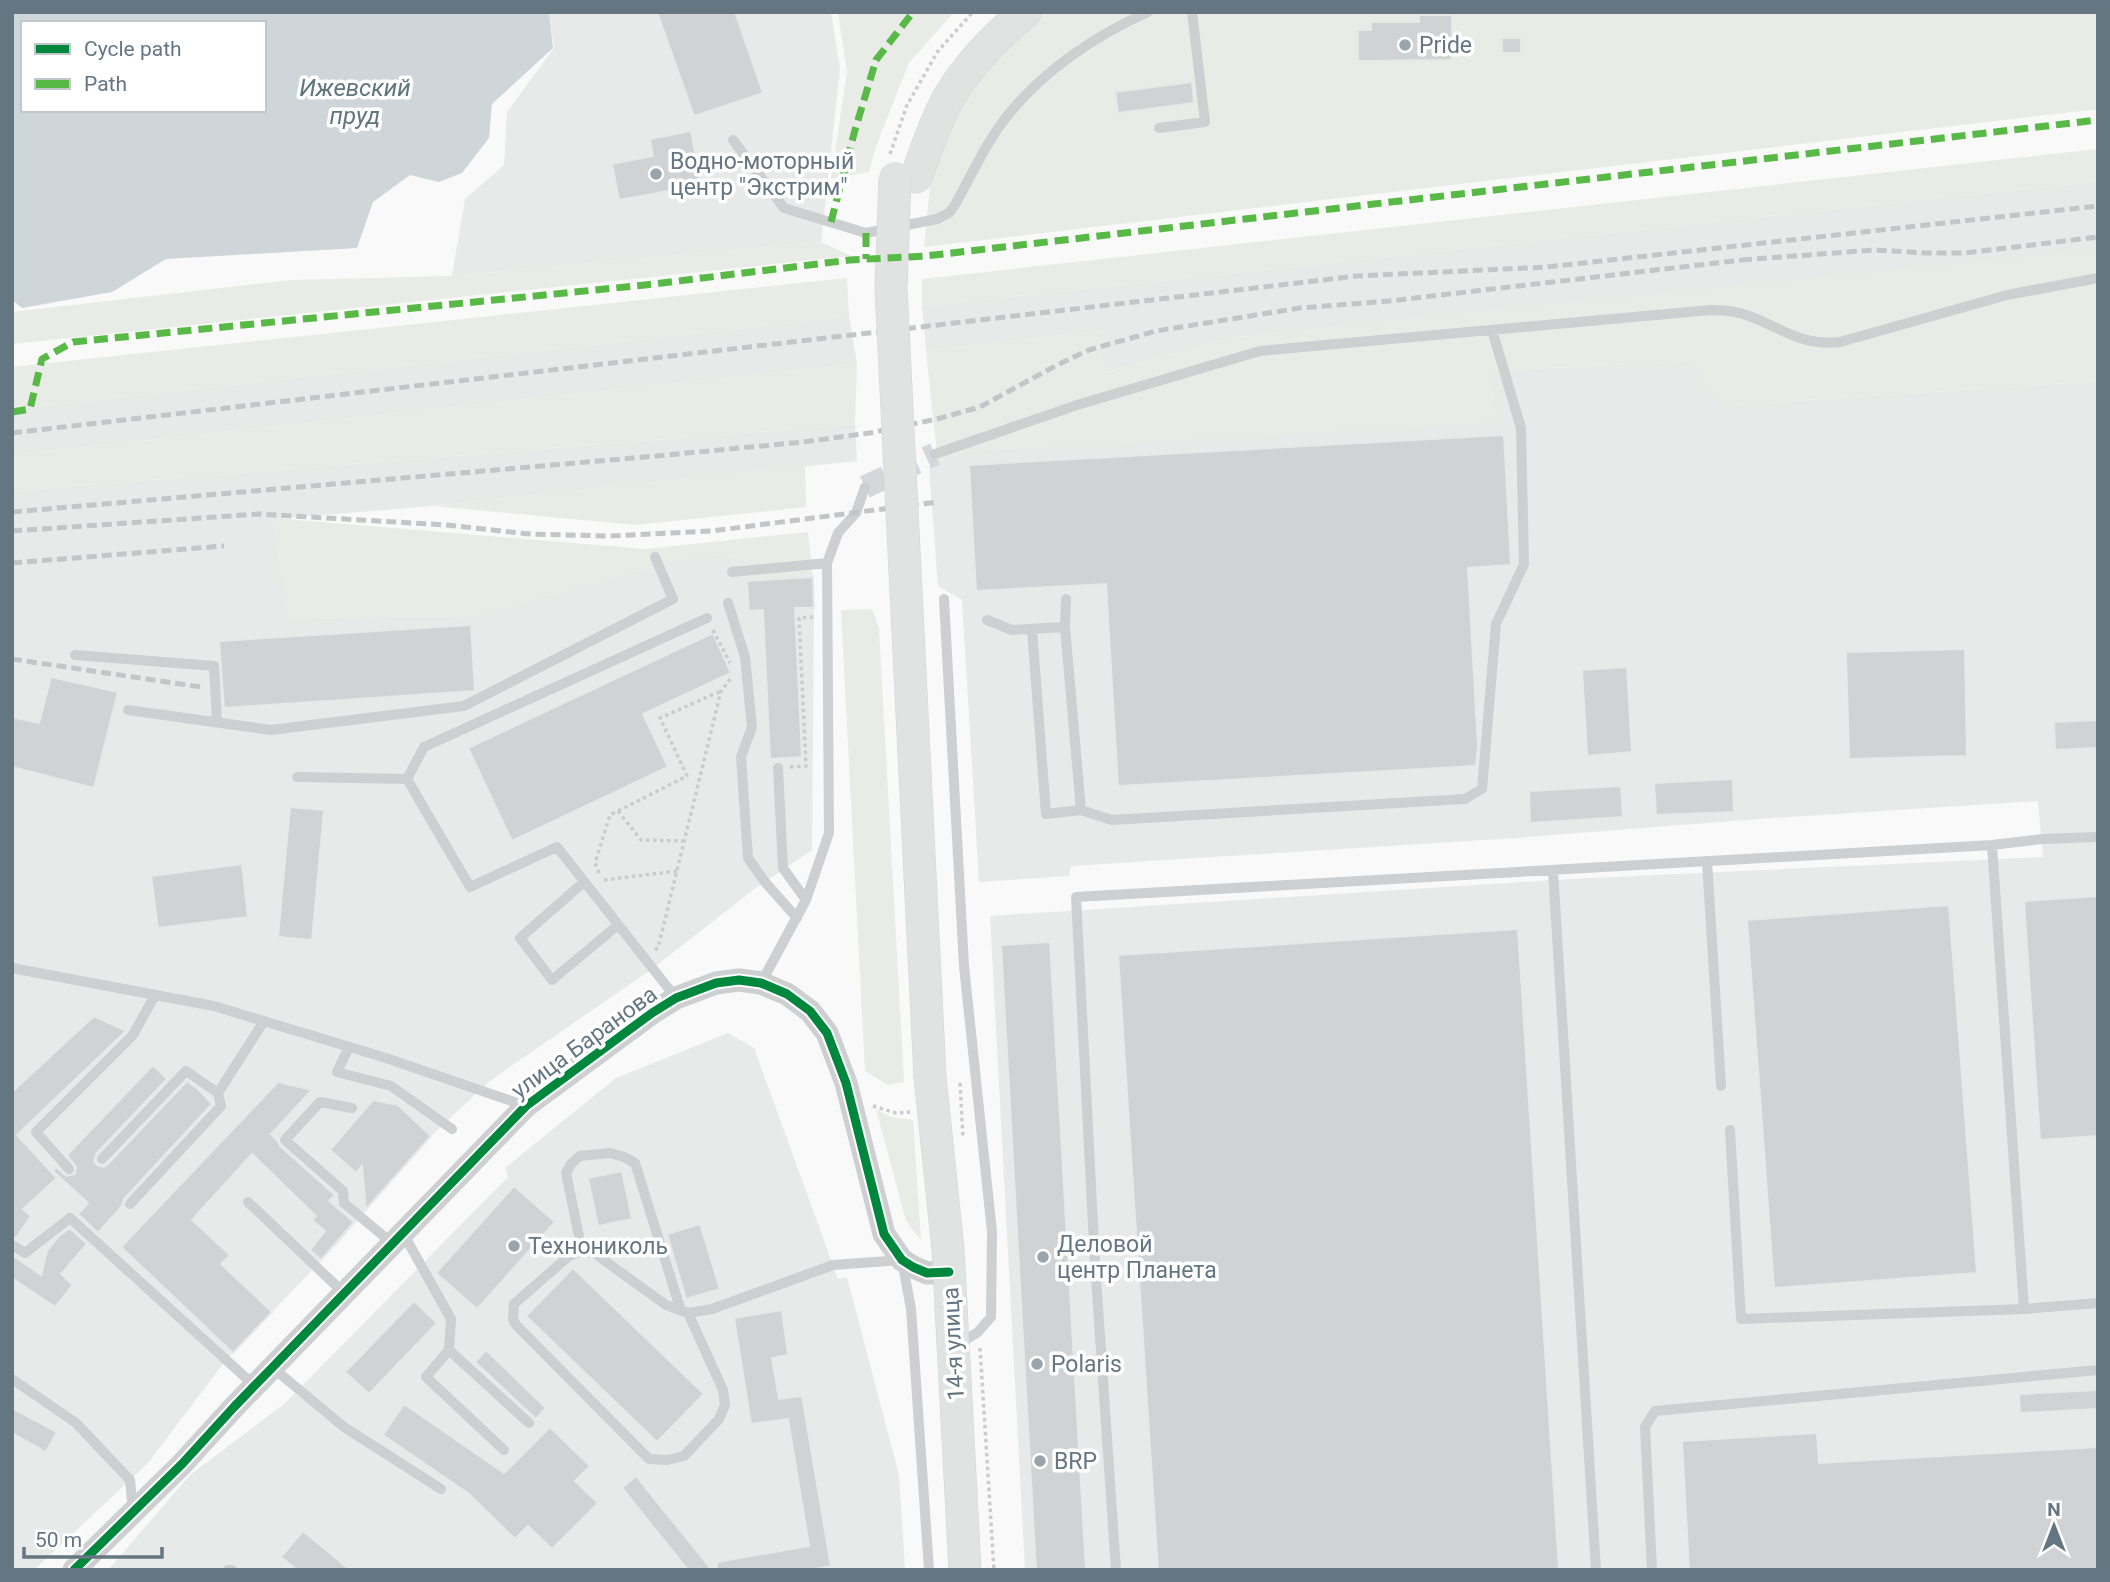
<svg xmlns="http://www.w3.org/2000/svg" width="2110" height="1582" font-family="Roboto,sans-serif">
<rect width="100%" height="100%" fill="#f9f9f9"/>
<path fill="#e8e9e9" d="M549,12H831L840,69L821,242L452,276L465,199L504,165L507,112L554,48Z
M2098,181V251L1230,338L1104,373L1101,331L926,351L922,306Z
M849,316L857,364L12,455V409Z
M1692,361L1731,405L2098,381V1570H1025L990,916L1570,879L2043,857L2038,801L1758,819L1516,838L1071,866L1069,876L979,882L962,600L938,586L929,467L964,451L1494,421L1491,371Z
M855,424L857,461L433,506L274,519L289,618L470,616L701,553L744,559L813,577L814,608L812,850L757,887L652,969L491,1080L431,1136L339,1242L226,1360L148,1463L34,1570H12V491Z
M728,1033L754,1048L838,1279L847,1277L899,1475L905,1570H108L190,1475L284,1404L508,1177L505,1168L616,1078Z"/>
<path fill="#e8ebe6" d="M838,12H954L909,63L876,146L869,172L831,179L847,72Z
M1038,12H2098V109L924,247L932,166L963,95Z
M2098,149V181L922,306V279Z
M821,242L851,256L12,344V312L292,280L452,276Z
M2098,250V381L1732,405L1734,410L1712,395L1692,361L1491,371L1494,422L964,451L938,463L926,351L1101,331L1105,373L1230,338Z
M847,278L849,316L12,409V367Z
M857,364L855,424L12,491V455Z
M805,466L806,507L635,525L433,506Z
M274,518L645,549L808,532L813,577L747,581L744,559L701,553L470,616L289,618Z
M872,609L879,628L904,1082L888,1085L865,1071L841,610Z
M876,1109L891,1117L913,1120L921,1240L906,1221Z"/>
<path fill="#ced6d9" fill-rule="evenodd" d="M12,12H549L553,48L492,104L489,138L462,173L439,182L410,175L373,202L357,248L166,259L112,292L22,308L12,300ZM23,23H264V110H23Z"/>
<path fill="#d0d2d3" stroke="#e8e8e8" stroke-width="2" d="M657,12H735L763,93L694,116Z
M1419,15H1452V60L1358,61V30H1371V22H1419Z
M1502,38H1521V53H1502Z
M1192,82L1194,103L1118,113L1115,92Z
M691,131L701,185L619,200L612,164L653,156L650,139Z
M1504,435L1511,565L1468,568L1478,747L1476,766L1118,786L1106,584L976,591L969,465Z
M813,577L814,608H795L802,757L770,759L763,610L749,611L747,581Z
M471,625L475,691L224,708L219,641Z
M713,633L731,673L643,714L668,767L512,841L468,748Z
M1965,649L1967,756L1849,759L1846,652Z
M1627,667L1632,752L1587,756L1582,670Z
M51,677L118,692L94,788L12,767V717L39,723Z
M2098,720V748L2055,750L2054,722Z
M1733,779L1734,812L1656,815L1654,783Z
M1621,786L1623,817L1530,823L1529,791Z
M290,807L324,810L312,940L278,937Z
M242,864L248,917L158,928L151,876Z
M2098,896V1136L2040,1140L2024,901Z
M1949,905L1977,1273L1774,1288L1747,920Z
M1518,929L1559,1570H1158L1118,955Z
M1050,942L1086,1570H1036L1001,945Z
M94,1016L126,1031L17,1135L57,1178L23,1209L31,1216L16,1238L12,1237V1092Z
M153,1065L167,1079L96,1154L94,1161L97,1165L104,1167L108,1164L187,1081L198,1089L212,1104L124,1199L122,1206L98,1233L78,1214L88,1203L53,1171L56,1167L66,1176L75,1174L76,1167L67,1155Z
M278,1082L312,1090L271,1134L277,1140L280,1146L335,1195L329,1201L354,1222L321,1260L310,1250L325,1231L312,1220L316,1216L252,1154L192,1220L230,1255L221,1264L272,1312L233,1353L121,1247Z
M373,1100L398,1105L431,1136L366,1209L362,1166L356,1173L330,1150Z
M622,1171L632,1219L598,1226L588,1178Z
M514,1186L555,1222L477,1309L436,1273Z
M700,1224L720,1289L686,1299L667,1234Z
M70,1228L87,1244L61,1274L73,1285L55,1307L12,1278V1255L41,1275L47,1251L59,1236Z
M573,1268L704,1394L657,1442L526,1316Z
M414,1301L437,1323L369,1394L345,1372Z
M782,1310L788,1355L772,1358L779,1399L802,1396L831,1566L811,1570H717V1562L809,1546L788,1419L751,1424L734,1318Z
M486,1350L546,1408L536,1419L475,1362Z
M2098,1390V1409L2020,1413L2019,1394Z
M404,1404L504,1473L550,1427L590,1466L575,1481L598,1503L552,1549L528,1526L515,1539L469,1494L383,1435Z
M12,1408L57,1432L46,1452L12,1433Z
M1817,1433L1819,1463L2098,1447V1570H1689L1682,1441Z
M636,1476L712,1570H688L622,1488Z
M303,1531L350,1570H297L281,1557Z"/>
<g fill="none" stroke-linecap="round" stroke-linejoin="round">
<path stroke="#d4d8dc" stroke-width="23" stroke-dasharray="23 11" stroke-linecap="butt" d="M865,487L935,454"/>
<defs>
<path id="secondary" d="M916,177C926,151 935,121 949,97C968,65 996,36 1025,12
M930,1077L948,1249L965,1570"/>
</defs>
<use href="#secondary" stroke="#d5d6d7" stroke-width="33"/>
<path stroke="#cbcccd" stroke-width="3.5" stroke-dasharray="3.5 3.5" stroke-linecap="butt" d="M890,154L907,105L938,51L973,12
M713,630L730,663
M790,767L806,766L799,618L813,617
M618,811L641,840L684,841
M599,873L595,863L610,815L687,776L660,718L721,691
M604,880L677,871
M655,950L658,948L721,691L732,677
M960,1083L963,1138
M873,1106L896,1113L910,1112
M980,1348L994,1570"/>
<path stroke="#cecfd0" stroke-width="10" d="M1159,128L1205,122L1192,12
M733,140L784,208L866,233L937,219L949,213L956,203C973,172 989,137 1012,110C1048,68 1097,35 1148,12
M935,454L1077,405L1260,351L1711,310C1724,310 1737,311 1749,316C1784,329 1800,346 1840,342L2007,295L2098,278
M732,572L827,563
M944,599L964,966L992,1232L991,1317L978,1332L959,1344
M1066,599L1065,627L1081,810L1112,820L1465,799L1482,789L1496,624L1524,564L1521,428L1492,330
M728,603L745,657L752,727L741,757L748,858L765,882L797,918
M987,620L1012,630L1065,627
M1032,629L1046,814L1081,810
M75,655L214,666L217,722
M128,710L271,730L464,706L673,599L655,557
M778,768L783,868L806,900
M297,777L407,779L470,887L557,847L676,998
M407,779L424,747L707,618
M1992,845L2024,1309
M1707,861L1721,1086
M1553,870L1596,1570
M584,882L520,938L552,980L618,925
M12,968L214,1006L386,1058L526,1106
M761,983L806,900L829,833L827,563L838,533L856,513L865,487
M349,1047L337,1072L391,1086L452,1129
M352,1108L320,1102L285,1140L343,1191L344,1203L393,1244
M1730,1130L1741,1319L2024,1309L2098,1303
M102,1159L186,1071L218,1093L264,1021
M69,1169L36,1132L133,1035L155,995
M248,1202L345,1294
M130,1204L221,1106L218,1093
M403,1233L451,1319L449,1350L426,1377L504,1450
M12,1245L25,1253L70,1218L255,1386
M582,1251L566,1173L571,1164L580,1156L610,1153L624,1157L635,1163L681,1311
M688,1313L723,1390L725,1405L719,1419L684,1456L667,1460L649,1459L516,1325L513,1319L514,1304L569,1256L582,1251L594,1253L666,1305L688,1313L712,1309L833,1265L902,1260L911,1309L929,1570
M449,1350L529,1423
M273,1368L344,1427L441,1489
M12,1379L76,1423L130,1480L133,1510
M228,1570H232
M1116,1570L1095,1263L1076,897L1992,845L2042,839L2098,837
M1652,1570L1645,1427L1655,1411L2098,1370"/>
<path stroke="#cecfd0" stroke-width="23" d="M74,1570L182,1464L234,1407L526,1106L652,1013L676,998L716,983L739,980L761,983L787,994L810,1011L827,1033L846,1083L884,1234L902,1260L913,1267L927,1273L949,1272"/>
<use href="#secondary" stroke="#e1e2e2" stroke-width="32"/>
<path stroke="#c3c5c6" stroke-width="5" stroke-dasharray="10 5" stroke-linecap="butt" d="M1742,260L1874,250L1927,253H1965L2098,237
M12,433L1357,276L1547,267L2098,206
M12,512L656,456L803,442L870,433L937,419L980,407L1057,365L1089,350L1156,331L1300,308L1389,301L1751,259
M12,531L259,514L447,525L529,534L608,536L712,531L937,502
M12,563L224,546
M12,659L201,687"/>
<defs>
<path id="secondary-bridge" d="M895,178L891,288L930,1077"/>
</defs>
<use href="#secondary-bridge" stroke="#d5d6d7" stroke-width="33" stroke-linecap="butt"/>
<use href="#secondary-bridge" stroke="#e1e2e2" stroke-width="32"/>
<path stroke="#58b947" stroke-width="7" stroke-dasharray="14 7" stroke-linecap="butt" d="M831,222L855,130L876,60L913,12
M866,233V259
M12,412L30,409L42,359L73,342L645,285L850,260L926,256L2098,120"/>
<defs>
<path id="cycleway" d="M74,1570L182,1464L234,1407L526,1106L652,1013L676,998L716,983L739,980L761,983L787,994L810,1011L827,1033L846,1083L884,1234L902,1260L913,1267L927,1273L949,1272"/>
</defs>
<use href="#cycleway" stroke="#fff" stroke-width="13"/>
<use href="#cycleway" stroke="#00873e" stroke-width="9"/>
</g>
<g fill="#99a4ac" stroke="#fff" stroke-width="2.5">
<circle cx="1405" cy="45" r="7"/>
<circle cx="656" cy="174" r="7"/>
<circle cx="514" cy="1246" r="7"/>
<circle cx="1043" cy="1257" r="7"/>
<circle cx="1037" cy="1364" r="7"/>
<circle cx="1040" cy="1461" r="7"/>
</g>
<g text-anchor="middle" stroke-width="7" stroke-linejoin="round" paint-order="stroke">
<g font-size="23" fill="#657683" stroke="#fff" text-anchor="start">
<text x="1419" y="53">Pride</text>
<text x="670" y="169">Водно-моторный<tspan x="670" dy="26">центр "Экстрим"</tspan></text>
<text x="1057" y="1252">Деловой<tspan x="1057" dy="26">центр Планета</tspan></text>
<text x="528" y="1254">Технониколь</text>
<text x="1051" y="1372">Polaris</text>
<text x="1054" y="1469">BRP</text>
</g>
<g font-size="23" fill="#657683" stroke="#fff">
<text transform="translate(584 1042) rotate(-36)" y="8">улица Баранова</text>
<text transform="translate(953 1344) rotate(-93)" y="8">14-я улица</text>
</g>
<g font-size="24" font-style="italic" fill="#60757c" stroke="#fff">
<text x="355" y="96">Ижевский<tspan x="355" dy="28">пруд</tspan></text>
</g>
</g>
<rect width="2110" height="1582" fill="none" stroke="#657683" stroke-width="28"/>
<rect x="21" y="21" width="245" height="91" fill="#ffffff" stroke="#c1c8cd" stroke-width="2"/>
<rect x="35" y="44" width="35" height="10" fill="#00873e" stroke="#c1c8cd" stroke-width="2"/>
<text x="84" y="56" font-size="21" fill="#657683">Cycle path</text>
<rect x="35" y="79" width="35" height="10" fill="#58b947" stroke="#c1c8cd" stroke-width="2"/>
<text x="84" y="91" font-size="21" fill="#657683">Path</text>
<g transform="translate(2054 1526)" stroke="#ffffff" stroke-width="5" paint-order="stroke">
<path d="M0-5L12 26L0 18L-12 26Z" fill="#657683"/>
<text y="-10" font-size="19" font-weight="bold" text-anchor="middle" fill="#657683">N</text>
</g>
<path d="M24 1547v10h138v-10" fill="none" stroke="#657683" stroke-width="3.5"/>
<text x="35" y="1547" font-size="21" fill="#657683" stroke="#ffffff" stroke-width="5" paint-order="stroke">50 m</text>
</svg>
